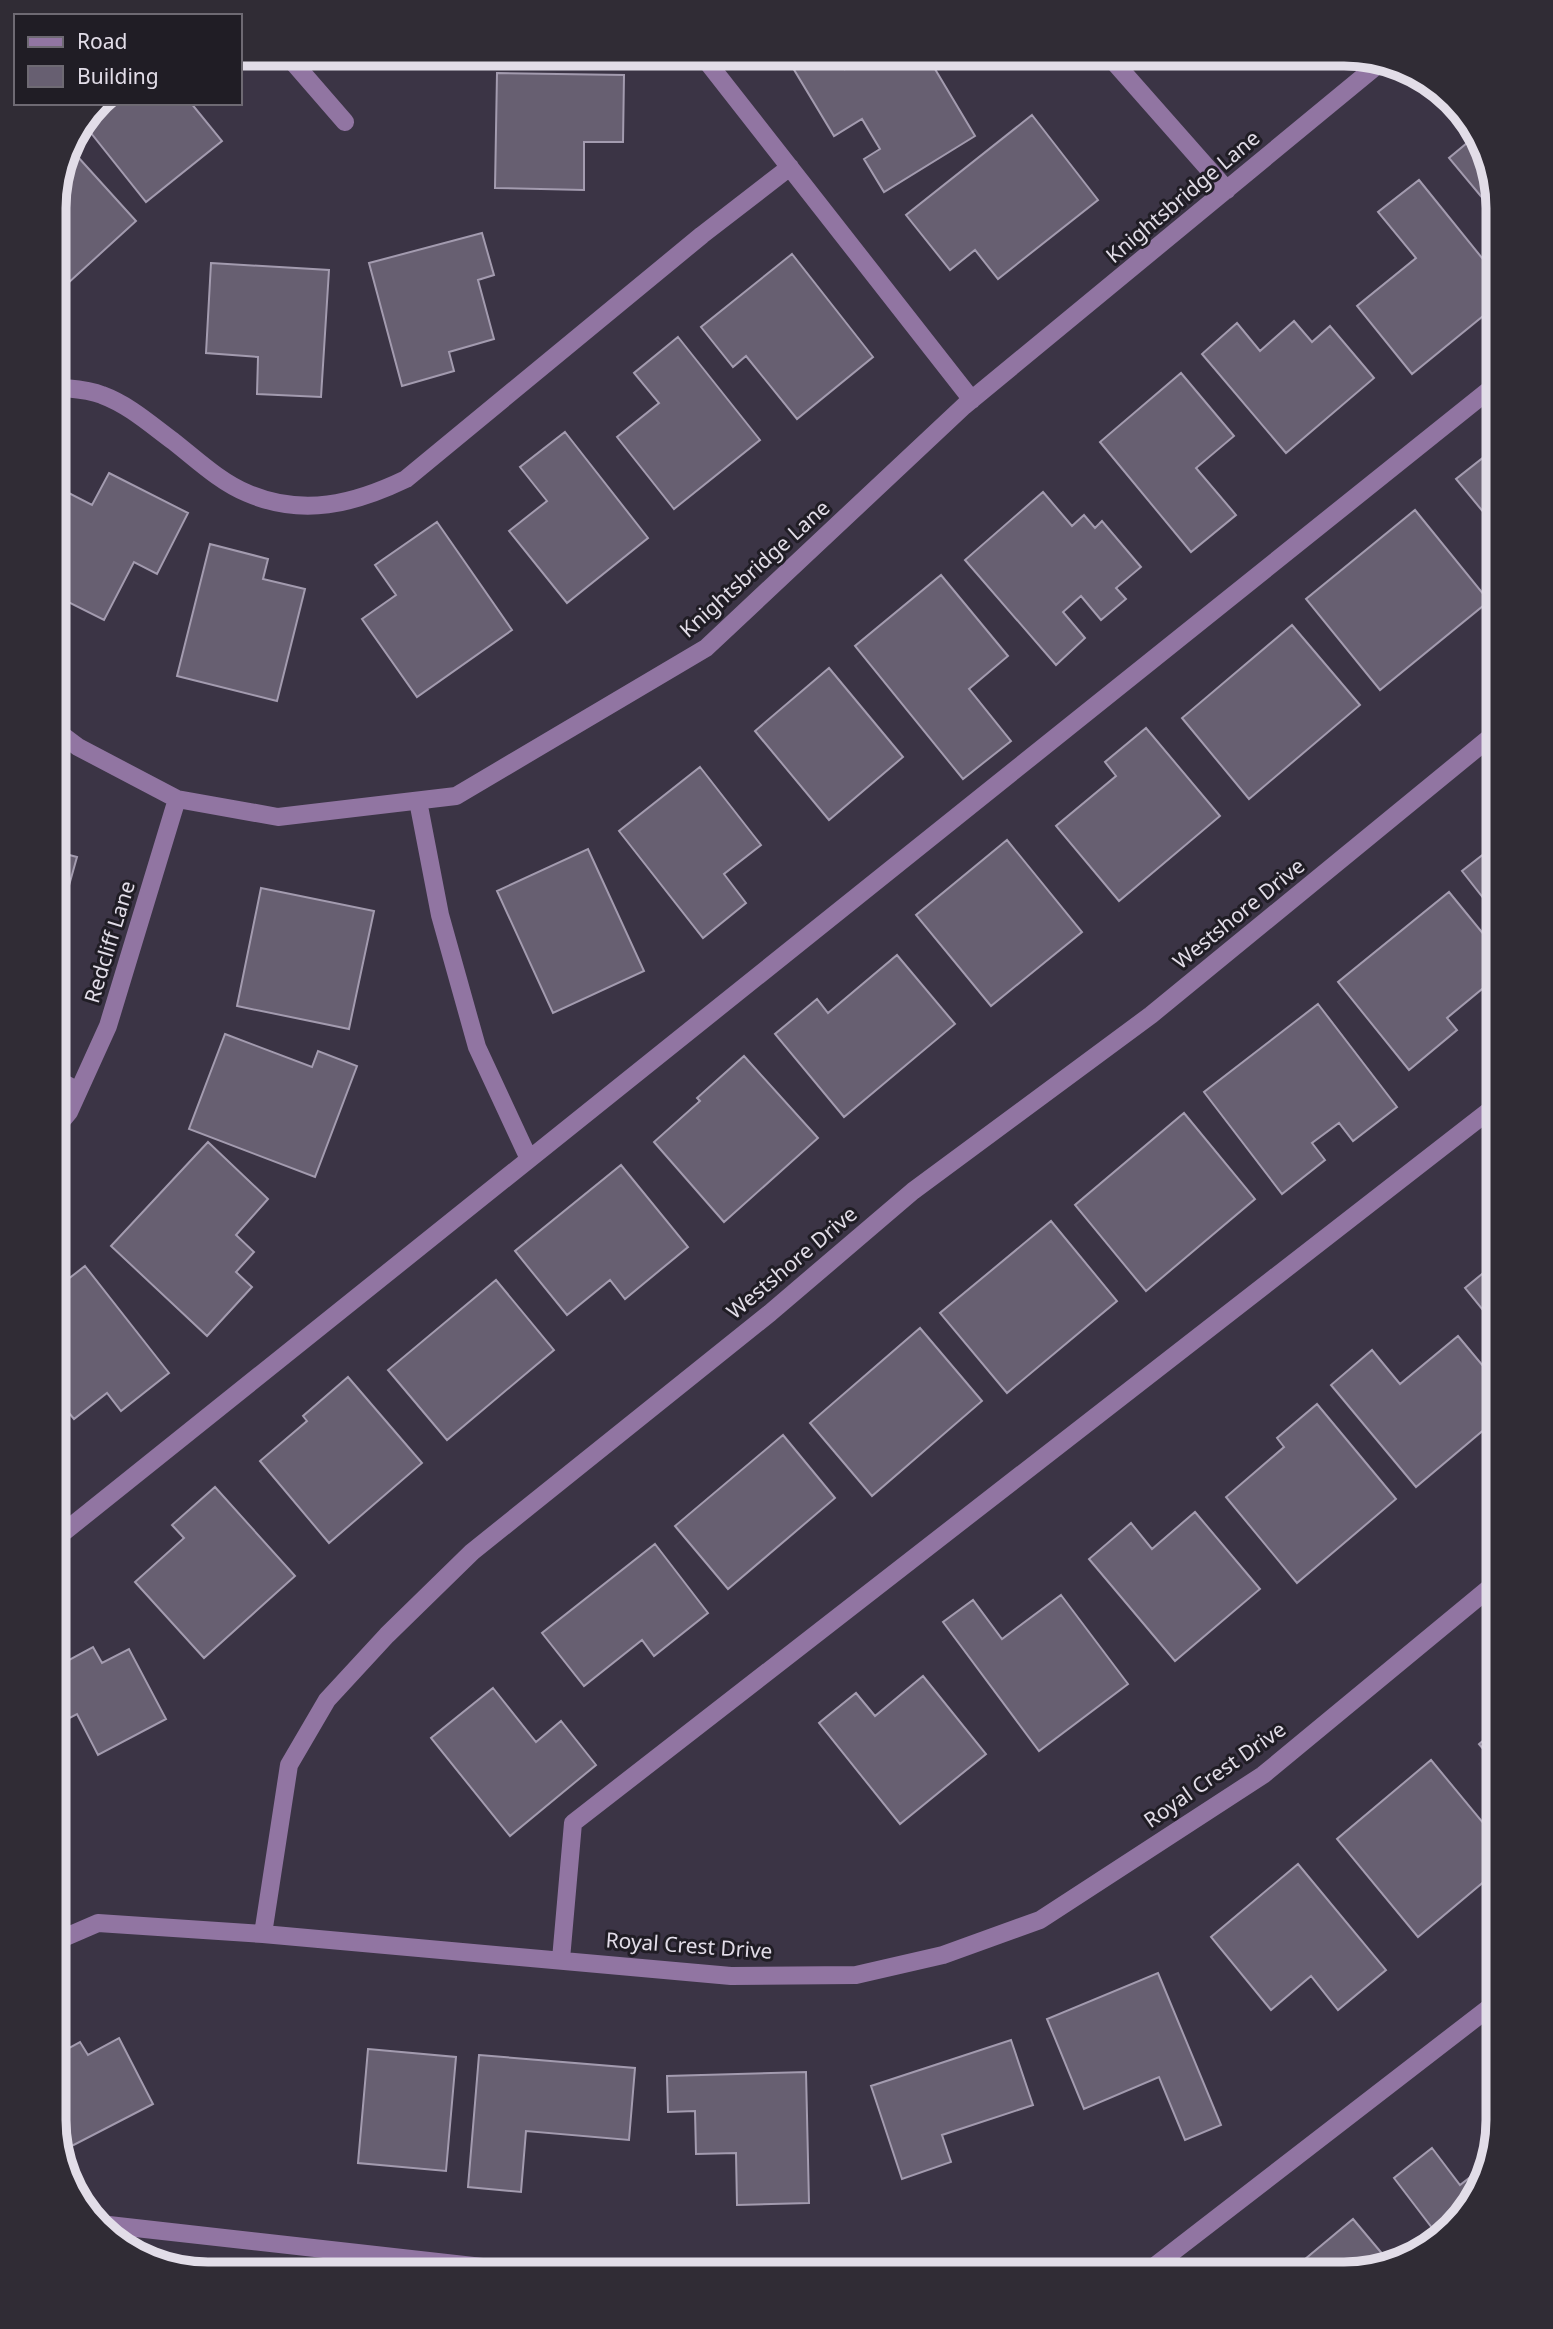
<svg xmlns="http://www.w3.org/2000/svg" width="1553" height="2329" font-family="'Noto Sans',sans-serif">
<rect width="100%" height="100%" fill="#3b3445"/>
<path fill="#675f71" stroke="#a39baf" stroke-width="2" d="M815,54H837L845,69L868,54H926L975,136L884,192L864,159L880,149L862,119L834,136L793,68Z
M497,73L624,75L623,142H584V190L495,188Z
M97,103H191L222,141L146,202L83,123Z
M1032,115L1098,200L998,279L975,250L950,270L906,215Z
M1479,133L1499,209V218L1449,158Z
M68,146L136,221L55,295V199Z
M1419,180L1499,279V303L1412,374L1357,306L1416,258L1378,212Z
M482,233L494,275L478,280L494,339L449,352L454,371L402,386L369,263Z
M792,254L873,357L797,419L746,356L733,367L701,327Z
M211,263L329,270L321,397L257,394L258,357L206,353Z
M1294,321L1312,342L1330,326L1374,378L1286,453L1202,354L1237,323L1260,351Z
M678,337L760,440L674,509L617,437L659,403L634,373Z
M1181,373L1234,436L1196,468L1236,515L1191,552L1100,442Z
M565,432L648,538L567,603L509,531L547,501L520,467Z
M1489,453L1499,466V531L1456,479Z
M109,473L188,513L157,574L134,562L104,620L54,595L55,486L92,505Z
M1043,492L1072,526L1084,515L1095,528L1102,521L1141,567L1116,588L1126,599L1101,620L1081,596L1063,612L1085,638L1056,665L965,560Z
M1415,510L1489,601L1380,690L1306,599Z
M437,522L512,630L417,697L362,619L396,595L375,565Z
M210,544L268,559L263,579L305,589L277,701L177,676Z
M941,575L1008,656L969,689L1011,741L963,779L855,646Z
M1292,625L1360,705L1249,799L1182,718Z
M829,668L903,757L829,820L755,731Z
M1146,728L1220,816L1119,901L1056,826L1116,776L1105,762Z
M700,767L761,845L724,874L746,903L703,938L619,831Z
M1007,840L1082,932L991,1006L916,915Z
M1499,842V918L1462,871Z
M588,849L644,971L553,1013L497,891Z
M54,851L77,857L54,939Z
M261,888L374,911L349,1029L237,1006Z
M1449,892L1499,953V975L1447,1018L1457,1030L1409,1070L1338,982Z
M897,955L955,1024L844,1117L775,1034L817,999L828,1013Z
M1318,1004L1397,1107L1353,1141L1339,1123L1312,1143L1325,1160L1282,1194L1204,1092Z
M225,1034L312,1067L318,1051L357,1066L315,1177L189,1129Z
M744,1056L818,1138L724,1222L654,1142L700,1101L697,1098Z
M1184,1113L1255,1199L1146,1291L1075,1205Z
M208,1142L268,1199L236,1235L254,1252L236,1272L252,1287L207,1336L111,1246Z
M621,1165L688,1247L625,1299L610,1280L567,1315L515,1251Z
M1051,1221L1117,1301L1007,1393L940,1313Z
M1499,1260V1330L1465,1288Z
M85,1266L169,1373L121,1411L107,1393L74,1419L54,1395V1290Z
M496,1280L554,1350L447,1440L388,1370Z
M920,1328L982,1401L872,1496L810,1423Z
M1458,1336L1499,1385V1417L1416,1487L1331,1385L1372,1350L1400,1384Z
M348,1377L422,1463L329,1543L260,1461L307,1421L303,1416Z
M1317,1404L1396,1499L1297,1583L1226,1497L1284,1447L1277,1438Z
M783,1435L835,1498L728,1589L675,1526Z
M54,1441L65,1454L54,1464Z
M215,1487L295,1576L204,1658L135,1582L184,1538L172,1525Z
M1195,1512L1260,1589L1175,1661L1089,1559L1131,1523L1152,1549Z
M655,1544L708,1613L654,1656L642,1640L584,1686L542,1633Z
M1061,1595L1128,1684L1039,1751L943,1622L973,1600L1002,1639Z
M93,1647L102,1663L129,1649L166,1719L98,1755L77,1714L54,1726V1668Z
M923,1676L986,1754L900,1824L819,1723L856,1693L875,1716Z
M493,1688L536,1742L561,1721L596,1765L510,1836L431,1738Z
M1499,1727V1768L1479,1744Z
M1431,1760L1499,1842V1869L1418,1937L1337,1839Z
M1298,1864L1386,1970L1338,2010L1311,1976L1271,2010L1211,1937Z
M1158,1973L1221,2125L1185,2140L1159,2077L1084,2109L1047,2019Z
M119,2038L153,2104L62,2151L54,2120V2056L80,2042L88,2055Z
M1011,2040L1033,2105L942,2135L951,2162L902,2179L871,2086Z
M368,2049L456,2057L446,2171L358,2163Z
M479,2055L635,2068L629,2140L526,2131L521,2192L468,2187Z
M806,2072L809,2203L737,2205L736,2153L696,2154L695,2111L668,2112L667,2076Z
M1432,2148L1460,2185L1487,2164L1478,2198L1439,2237L1394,2178Z
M1353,2219L1390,2263L1345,2275H1286Z"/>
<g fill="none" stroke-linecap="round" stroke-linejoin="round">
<path stroke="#9175a2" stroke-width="18" d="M286,54L345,122
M701,54L972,400
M1107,54L1227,190
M55,387C70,389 87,389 102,395C129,405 150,424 173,441C196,459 220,482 247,493C303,517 354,504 406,479L702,235L790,167
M54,729L78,747L177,799L278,817L456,796L706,648L964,406L1380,63
M418,801L440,915L477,1047L529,1159
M54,1078L78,1091
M54,1130L69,1112L108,1026L177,799
M54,1540L1499,382
M263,1934L289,1765L327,1700L387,1635L472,1552L770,1313L913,1191L1151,1015L1499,730
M54,1942L98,1923L263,1934L731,1976L856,1975L943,1955L1040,1920L1263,1775L1499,1580
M561,1959L573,1823L1499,1103
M100,2224L555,2275
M1143,2275L1499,2000"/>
</g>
<g text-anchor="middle" stroke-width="6" stroke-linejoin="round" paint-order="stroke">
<g font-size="21" fill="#e2dde8" stroke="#201d25">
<text transform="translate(1183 197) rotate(-40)" y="7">Knightsbridge Lane</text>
<text transform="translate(755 569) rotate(-42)" y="7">Knightsbridge Lane</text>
<text transform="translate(1239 914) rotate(-39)" y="7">Westshore Drive</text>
<text transform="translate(110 942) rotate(-73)" y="7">Redcliff Lane</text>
<text transform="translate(792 1263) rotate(-40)" y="7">Westshore Drive</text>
<text transform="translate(1215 1775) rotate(-35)" y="7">Royal Crest Drive</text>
<text transform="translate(689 1946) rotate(4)" y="7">Royal Crest Drive</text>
</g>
</g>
<path d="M0 0H1553V2329H0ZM208 66H1344A142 142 0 0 1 1486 208V2120A142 142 0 0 1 1344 2262H208A142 142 0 0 1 66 2120V208A142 142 0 0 1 208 66Z" fill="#302c35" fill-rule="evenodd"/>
<path fill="none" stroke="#e2dde8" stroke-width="9" d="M208 66H1344A142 142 0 0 1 1486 208V2120A142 142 0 0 1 1344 2262H208A142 142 0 0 1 66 2120V208A142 142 0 0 1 208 66Z"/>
<rect x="14" y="14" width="228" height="91" fill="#201d25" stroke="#6e6a73" stroke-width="2"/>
<rect x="28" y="37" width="35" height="10" fill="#9175a2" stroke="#6e6a73" stroke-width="2"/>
<text x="77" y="49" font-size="21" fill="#e2dde8">Road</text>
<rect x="28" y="66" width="35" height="21" fill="#675f71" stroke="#6e6a73" stroke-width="2"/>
<text x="77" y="84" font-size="21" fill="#e2dde8">Building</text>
</svg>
